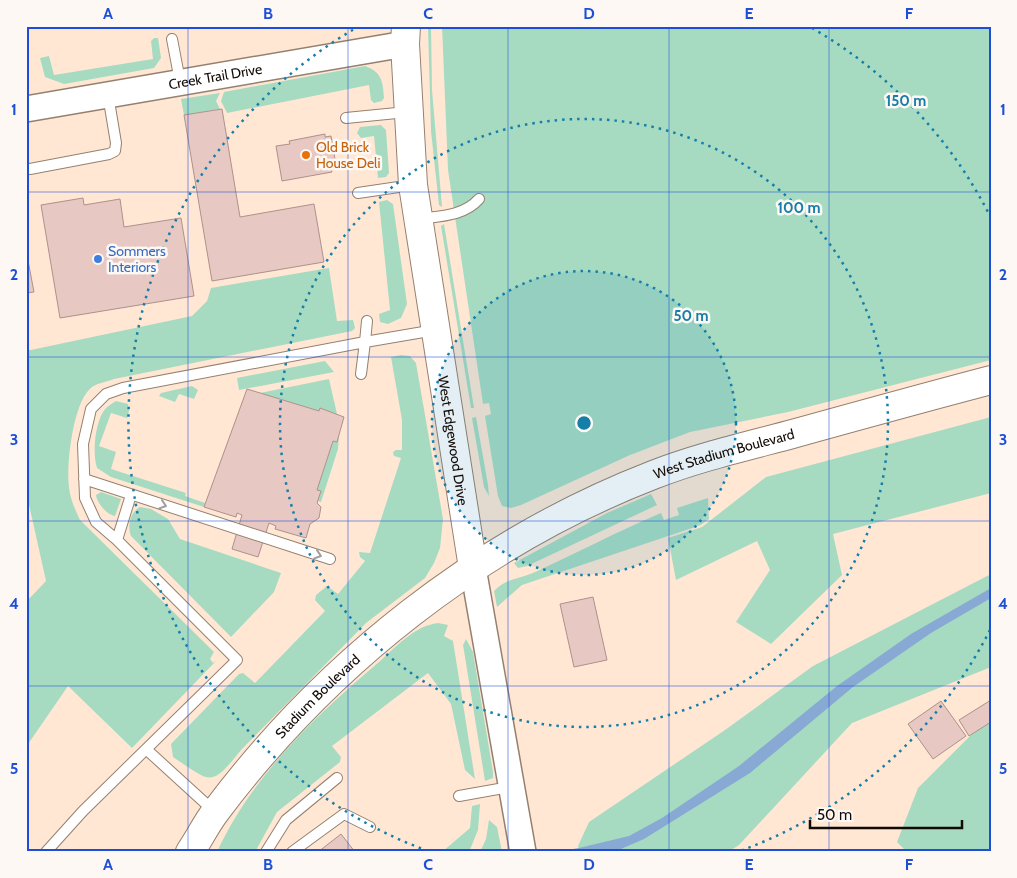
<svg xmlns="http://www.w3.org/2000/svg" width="1017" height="878" font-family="Cabin,sans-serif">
<rect width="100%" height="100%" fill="#ffe7d4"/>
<path fill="#a6dbc2" d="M428,26H431L432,90L442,207L439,205L431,131Z
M442,26H991V360L788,412L690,432L630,455L521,505L511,508L502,506L498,496L485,416L491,414L489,403L483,404L448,170Z
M154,38H158L161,58L154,68L64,84L45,77L40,58L49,56L54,75L153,59L151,41Z
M365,66C382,72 383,82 384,98L382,101L374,103L371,100L369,85L227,113L221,101L224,92Z
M220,93L216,101L220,109L184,115L181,99Z
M381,125L386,130L389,173L386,177L378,178L374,136L361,138L357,133L360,127Z
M387,200L393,204L407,304L401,318L388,324L380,322L379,314L390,310L379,202Z
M444,224L474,408H471L441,226Z
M329,268L337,321L353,320L355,328L352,331L114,379C107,382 97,383 92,387C73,401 66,465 69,487C70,499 75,509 80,520L214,652L210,659L213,663L216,661L132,748L68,686L26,747V602L46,581L26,491V351L192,316L207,301L211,288Z
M401,355L410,356L416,363L443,519L440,548L434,563L425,578L366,623L241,750C210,789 211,782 173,757L171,744L239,674L243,673L255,683L325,611L315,600L316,595L327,586L338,594L365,561L360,557L359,552L370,553L401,458L394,456L393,452L396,450H402V420L391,357Z
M325,361L334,372L239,390L237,378Z
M329,379L337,414L320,408L319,411L260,393Z
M192,386L198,390L194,399L179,394L175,402L159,396L161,393Z
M116,401L128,404L129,411L127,418L111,413L99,446L116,452L111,469L186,493L185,496L205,503L204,507L111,477L97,468C92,453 95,420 106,408C109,405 113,403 116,401Z
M476,417L488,485L489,496L484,487L472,418Z
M991,417V493L833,534L842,575L771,644L736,622L770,570L757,541L676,580L668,538L702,527L766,477Z
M339,434L338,449L321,502L317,501L321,491L317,490L333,441L337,442Z
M101,492L121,499L115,516C107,515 97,503 96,495Z
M651,494L657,505L527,566L518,568L514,563L607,513Z
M708,498L709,519L701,525L522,585L497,607L494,591C506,578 520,579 535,572C577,553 618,531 661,513L664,520L679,515L677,508Z
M140,507L151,509L168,519L180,539L281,573L274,592L231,637L131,536C127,526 130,512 140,507Z
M991,574V667L852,723L739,845L728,852H579L578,846L589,822L725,730L813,666Z
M438,623L448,625L444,636L453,641L475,779L465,770L451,704L428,673L332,746L341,757L340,762L277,812L255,852H217C252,776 316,715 379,662C397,646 414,626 438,623Z
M466,639L473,652L493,772V778L485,781L465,657L463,645Z
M991,715V852H907L897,842L918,788Z
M480,804L478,830L469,852H442L470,828L472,806Z
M489,820L497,827L502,852H480L486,839Z"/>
<path fill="#88a9d4" d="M991,588V598L931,633L853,687L750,773L644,839L614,852H554L579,848L629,836L662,818L739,766L837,686L911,634Z"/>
<path fill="#e7c8c2" stroke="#ae918b" d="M222,109L240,217L314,204L324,262L212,281L184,115Z
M325,134V137L331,136L336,165L330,166L332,172L282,181L276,146L290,144L289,141Z
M83,198L84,205L120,199L124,227L181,218L194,296L60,318L41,205Z
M26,250L34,292L26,293Z
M247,389L319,411L320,408L344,417L337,442L333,441L317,490L321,491L317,503L321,507L319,518L310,524L306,538L275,529L276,526L269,523L258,557L232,549L242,515L237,513L236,517L204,507Z
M593,597L607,660L574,667L560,604Z
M991,700V722L969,736L959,720Z
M941,701L966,736L933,759L908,724Z
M341,834L355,852H318Z"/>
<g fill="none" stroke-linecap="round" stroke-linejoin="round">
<defs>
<path id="service" d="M172,39L180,81
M346,118L407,112
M30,169L109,154L115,151L116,143L108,95
M358,193L412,185
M419,219C440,216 464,216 479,199
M367,321L365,342L435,330
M84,479L330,559
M117,540L131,495
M147,750L215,812
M459,796L510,787
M46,852L83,811L237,660L117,540L96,522L85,498L83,444L91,409L106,394L123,388L365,342L361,374
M266,852L286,820L337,778
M292,852L344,814L370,827"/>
<g id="tertiary">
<path id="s1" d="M26,109L405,44"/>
<path d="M473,568L523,852"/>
</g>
<g id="secondary">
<path id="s2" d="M406,26L405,44L413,185L473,568"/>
<path id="s3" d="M190,852C199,839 206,824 216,811C327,663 480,542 653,475C699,457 748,446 796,433C861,415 926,397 991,380"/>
</g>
</defs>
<use href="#service" stroke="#95806f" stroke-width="12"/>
<use href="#tertiary" stroke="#95806f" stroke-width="28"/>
<use href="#secondary" stroke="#95806f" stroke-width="30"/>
<use href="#service" stroke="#fff" stroke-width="10"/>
<use href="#tertiary" stroke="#fff" stroke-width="25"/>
<use href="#secondary" stroke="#fff" stroke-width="28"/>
</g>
<defs><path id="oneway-chevron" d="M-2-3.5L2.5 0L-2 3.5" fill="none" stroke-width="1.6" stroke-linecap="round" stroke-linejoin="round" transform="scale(1.25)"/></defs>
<g stroke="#a09d9b">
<use href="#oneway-chevron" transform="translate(163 505) rotate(18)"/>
<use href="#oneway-chevron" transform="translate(318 555) rotate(18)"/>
</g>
<path fill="none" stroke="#1d4ed8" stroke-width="1" stroke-opacity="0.55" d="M188,26V852M348,26V852M508,26V852M669,26V852M829,26V852M26,192H991M26,357H991M26,521H991M26,686H991"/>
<circle cx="584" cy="423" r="152" fill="#157fa9" fill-opacity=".12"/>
<g fill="none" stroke="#157fa9" stroke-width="2.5" stroke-dasharray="2.5 5">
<circle cx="584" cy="423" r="152"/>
<circle cx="584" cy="423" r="304"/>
<path d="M990 630A456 456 0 0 1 740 851M428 851A456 456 0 0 1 356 28M812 28A456 456 0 0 1 990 216"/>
</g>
<circle fill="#e8710a" stroke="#fdf8f4" stroke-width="2" cx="306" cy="155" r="5"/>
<circle fill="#3f7fe0" stroke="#fdf8f4" stroke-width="2" cx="98" cy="259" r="5"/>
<g text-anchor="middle" stroke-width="5" stroke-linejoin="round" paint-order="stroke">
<g font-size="14" fill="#120a05" stroke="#fdf8f4">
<text dy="5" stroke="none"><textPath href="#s1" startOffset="192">Creek Trail Drive</textPath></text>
<text dy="5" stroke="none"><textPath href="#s2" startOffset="418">West Edgewood Drive</textPath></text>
<text dy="5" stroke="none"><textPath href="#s3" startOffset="681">West Stadium Boulevard</textPath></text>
<text dy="5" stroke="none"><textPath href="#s3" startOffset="202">Stadium Boulevard</textPath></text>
</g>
<g font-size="14" fill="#c56008" stroke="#fdf8f4" text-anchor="start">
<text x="316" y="152">Old Brick<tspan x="316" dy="16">House Deli</tspan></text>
</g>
<g font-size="14" fill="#366cbe" stroke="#fdf8f4" text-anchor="start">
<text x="108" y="256">Sommers<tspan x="108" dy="16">Interiors</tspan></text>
</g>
</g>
<circle cx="584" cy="423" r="8" fill="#157fa9" stroke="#fdf8f4" stroke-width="2.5"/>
<g font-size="15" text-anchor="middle" font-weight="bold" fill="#157fa9" stroke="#fdf8f4" stroke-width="5" stroke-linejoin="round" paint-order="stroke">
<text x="906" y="106">150 m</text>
<text x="799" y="213">100 m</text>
<text x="691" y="321">50 m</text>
</g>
<rect width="1017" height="878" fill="none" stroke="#fdf8f4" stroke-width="55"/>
<path d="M810 820v8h152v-8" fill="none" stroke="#120a05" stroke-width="2.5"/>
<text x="817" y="820" font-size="15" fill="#120a05" stroke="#fdf8f4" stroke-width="4" paint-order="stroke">50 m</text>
<rect x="28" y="28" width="962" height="822" fill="none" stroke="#1d4ed8" stroke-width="2"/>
<g font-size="16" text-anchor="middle" font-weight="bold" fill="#1d4ed8">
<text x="108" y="19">A</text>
<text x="268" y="19">B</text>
<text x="428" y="19">C</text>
<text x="589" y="19">D</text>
<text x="749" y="19">E</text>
<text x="909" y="19">F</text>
<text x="14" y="115">1</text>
<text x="1003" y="115">1</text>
<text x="14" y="280">2</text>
<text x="1003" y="280">2</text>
<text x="14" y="445">3</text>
<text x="1003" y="445">3</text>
<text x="14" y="609">4</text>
<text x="1003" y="609">4</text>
<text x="14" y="774">5</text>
<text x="1003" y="774">5</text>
<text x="108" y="870">A</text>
<text x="268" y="870">B</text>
<text x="428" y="870">C</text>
<text x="589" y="870">D</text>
<text x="749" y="870">E</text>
<text x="909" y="870">F</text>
</g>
</svg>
